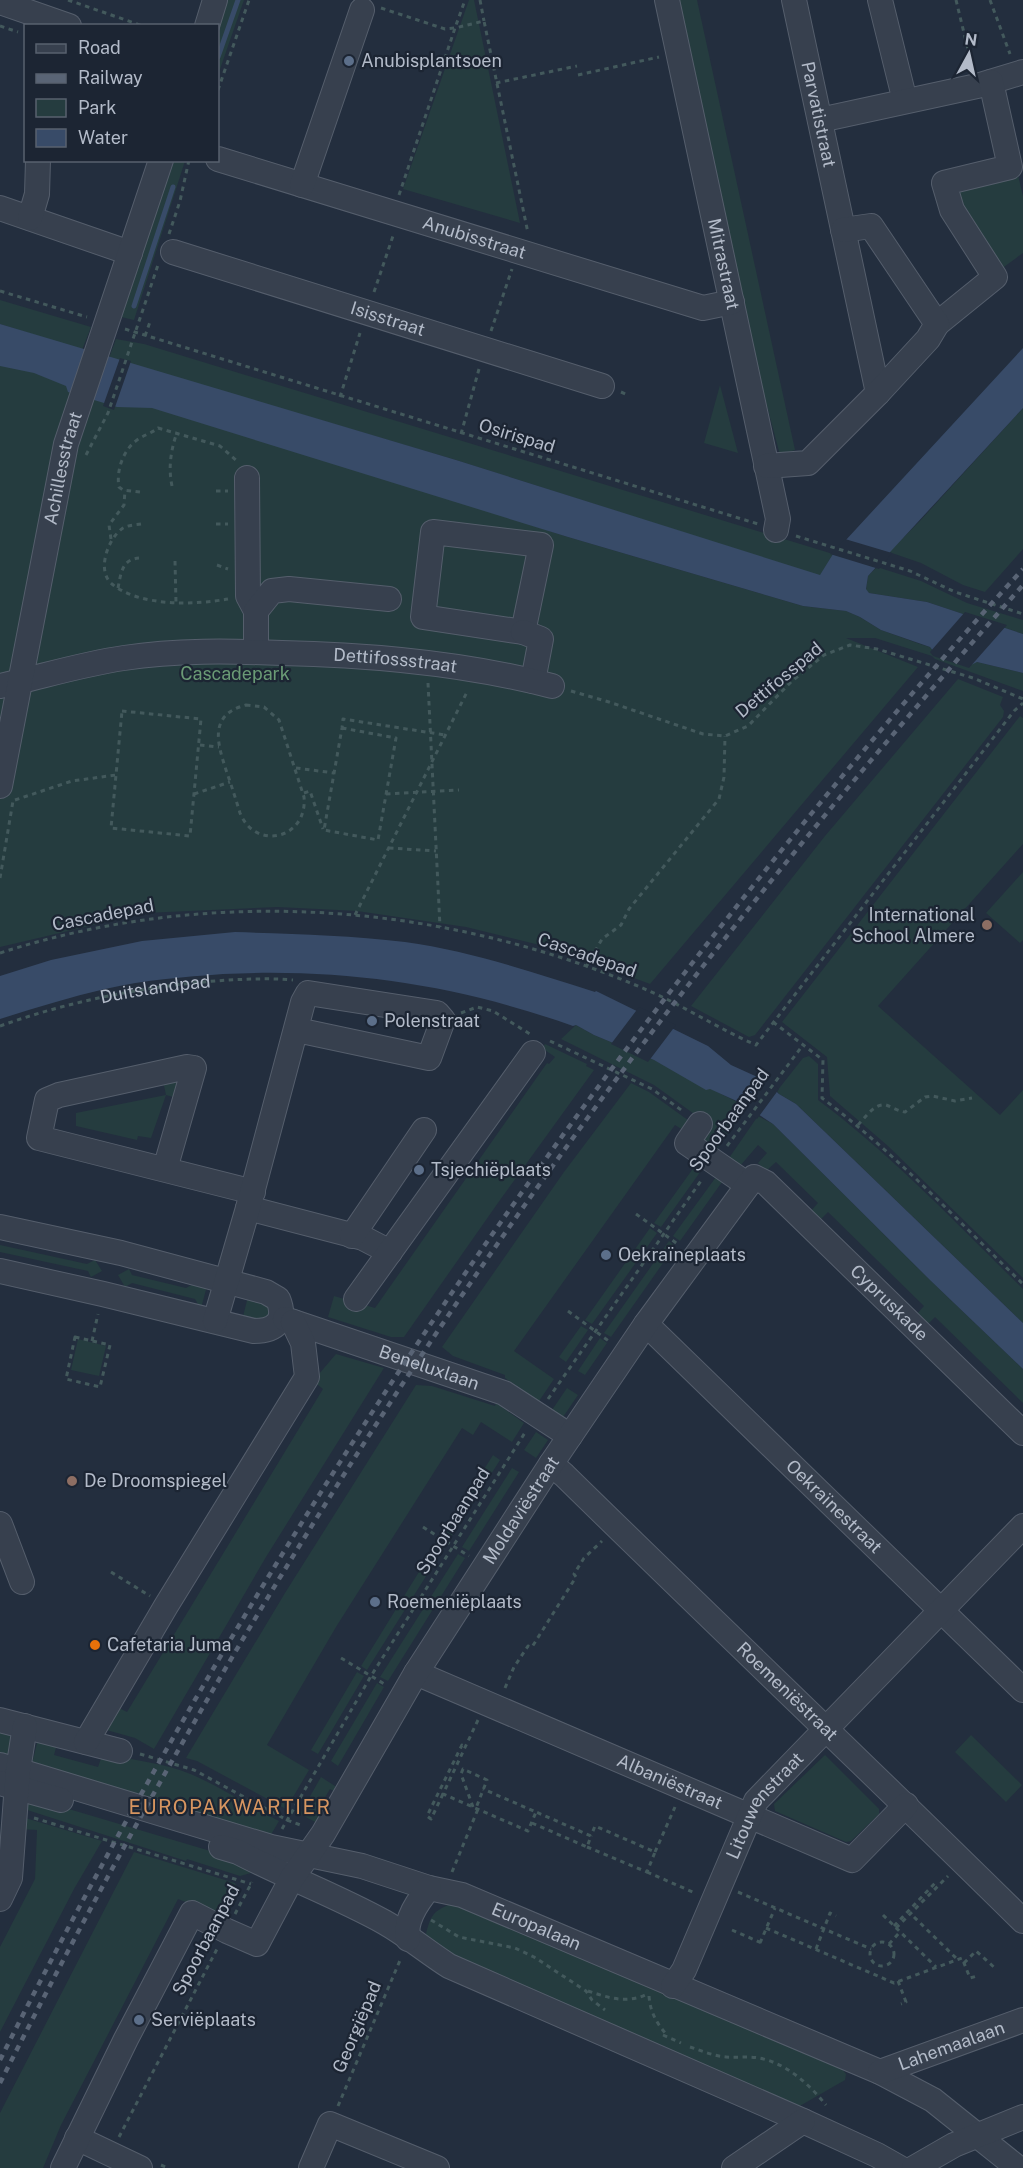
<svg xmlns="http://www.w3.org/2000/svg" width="1023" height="2168" font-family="'Public Sans',sans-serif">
<rect width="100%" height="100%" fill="#232e3e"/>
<path fill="#253c3f" d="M225,0H244L218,75V26Z
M469,0H474L520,223L403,189Z
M677,0H697L795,450L780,455L742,312Z
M171,161H185L134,320L121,317L120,306Z
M1017,171L1023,196V253L997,272L958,208L955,189Z
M0,300L91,327L82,350L0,324Z
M116,339L144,344L833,554L820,576L456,460L109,358Z
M0,352L568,537L803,606L846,611L860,617L881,630L920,644L977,662L1023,673V691L935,659L932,656L875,638H846L918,667L650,984L556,949L466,927L357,911L318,909L277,907L145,913L0,947Z
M720,385L738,453L704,443Z
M1023,408V549L985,592L963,585L921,563L889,552L919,522Z
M877,567L921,581L967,603L1023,620V634L927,602L869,593L866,590L868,576Z
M958,679L1003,697L1000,705L1004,711L1003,717L755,1035L749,1037L691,1006L825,836Z
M1020,716L1023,718V844L878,1006L1000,1115L1023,1090V1278L888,1146L830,1096L827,1057L782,1022Z
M1023,872V940L1020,943L986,913Z
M576,1025L594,1035L654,1060L747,1107L717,1149L700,1137L708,1124L654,1085L561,1039Z
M545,1044L587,1064L586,1066L594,1070L500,1200L404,1337H391L328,1317L334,1296L375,1308L547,1063L549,1064L555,1057L542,1048Z
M809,1056L818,1064V1100C892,1155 957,1224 1023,1289V1323L796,1104L779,1094L777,1091L803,1058Z
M182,1076L180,1099L166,1095L151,1138L138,1136L137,1140L76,1126V1113L166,1095L163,1081Z
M631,1083L649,1092L692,1123L686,1132L675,1125L514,1351L554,1379L539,1401L505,1378V1375L453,1356L442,1347L564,1172Z
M758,1116L773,1124L931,1281L1023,1369V1403L935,1317L925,1327L915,1316L924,1306L828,1212L818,1222L809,1213L818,1203L776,1162L766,1171L758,1163L767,1153L758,1145L740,1166L729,1158Z
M697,1163L703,1168L661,1227L654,1223Z
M716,1177L722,1182L680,1241L673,1236Z
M650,1228L657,1233L592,1324L585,1320Z
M669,1241L675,1246L611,1337L604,1333Z
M0,1245L87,1264L95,1260L102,1271L91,1277L88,1271L0,1252Z
M129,1269L132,1275L186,1288L201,1280L208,1282L200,1312L189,1310L198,1304L195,1299L132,1283L125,1287L118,1275Z
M249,1293L270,1307L269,1319L241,1324Z
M581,1326L588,1330L566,1362L559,1357Z
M600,1338L607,1343L585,1375L578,1371Z
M78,1339L106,1346L99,1376L71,1370Z
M336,1354L384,1368L266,1557L154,1749L135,1738L103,1729L115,1706L127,1712L323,1389L313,1381Z
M416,1385L432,1386L495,1406L496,1403L524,1423L512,1442L481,1422L473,1435L462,1428L336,1627L267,1745L309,1770L286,1809L197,1761L186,1758L285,1593Z
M567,1388L578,1395L563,1417L552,1410Z
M536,1432L548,1440L536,1458L524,1450Z
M493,1455L500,1460L450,1539L443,1535Z
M512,1468L519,1472L469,1551L462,1547Z
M438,1541L445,1546L367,1670L361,1666Z
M458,1554L465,1558L388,1681L380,1677Z
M357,1672L364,1676L318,1754L311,1750Z
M377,1683L384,1687L338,1766L331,1761Z
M0,1726L16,1730L8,1763L0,1761Z
M39,1735L58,1740L54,1755L98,1767L103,1753C132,1761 164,1762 193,1775C222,1788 250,1806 279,1821L269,1838L31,1768Z
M971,1735L1022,1785L1006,1802L955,1752Z
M825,1755L879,1809V1814L851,1841L846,1842L775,1811L774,1804Z
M321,1777L335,1786L337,1793L330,1789L318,1809L325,1813L319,1824L300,1814Z
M25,1796L234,1858L254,1869L251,1873L240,1876L187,1859L186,1861L21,1808Z
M22,1817L102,1841L74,1889L0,2032V1947L35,1879L37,1830L19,1829Z
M134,1852L235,1883L238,1891L226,1918L178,1899L61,2125L43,2168H0V2113Z
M451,1904H466L841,2068L846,2074L845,2080L798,2107L433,1948L426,1934C431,1915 433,1911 451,1904Z"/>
<path fill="#384b68" d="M0,324L456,460L820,575L833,554L1023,348V408L868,576L866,589L869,593L927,602L1023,634V673L977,662L971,665L935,653L930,647L881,630L860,617L846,611L803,606L568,537L152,408L117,407L68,392L66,386L34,373L0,366Z
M235,932C292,934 348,935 405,942C470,951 532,972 595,992L596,991L708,1046L731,1065L764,1080L779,1094L796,1104L1023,1323V1369L931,1281L773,1124L741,1103L710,1089L706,1090L654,1060L594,1035L576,1025L573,1026C457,985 346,968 223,974C184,977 143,980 105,989C70,997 35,1008 0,1019V976L51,960L142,941Z"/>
<path fill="#232e3e" d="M120,358L131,361L114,410L103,406Z
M845,539L892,553L879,569L830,554Z
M965,612L1007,625L969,668L933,656L930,652Z
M639,1007L676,1025L648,1062L611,1044Z
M767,1079L779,1089L757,1119L745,1110Z"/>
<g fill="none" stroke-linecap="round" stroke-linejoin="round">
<path stroke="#384b68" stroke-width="5" d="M218,57L238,0
M134,306L173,187"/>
<defs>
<g id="minor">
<path id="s2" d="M667,0L778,519L776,530"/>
<path id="s3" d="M794,0L878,393"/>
<path d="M880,0L905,101"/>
<path d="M0,2L69,26"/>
<path d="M207,26L215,0"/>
<path d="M820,120L977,86L1023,72"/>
<path id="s4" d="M218,159L703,308L732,302"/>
<path d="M302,185L362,10"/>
<path d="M0,208L130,253"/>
<path d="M30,218L37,194L38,160"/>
<path id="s5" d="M173,252L602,386"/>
<path d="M937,324L995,277L952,210L944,183L1010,167L991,82"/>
<path d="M766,466L808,463L878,393L928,339L937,324L871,226L843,230"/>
<path d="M247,478L248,596L256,611"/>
<path d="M433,532L541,545L523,632L423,617Z"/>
<path d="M523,632L541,639L533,681"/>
<path d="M256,652V611L272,591L289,589L389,599"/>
<path id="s6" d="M0,686C41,677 82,664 124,658C176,650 230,651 282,653C373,655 464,663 552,686"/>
<path id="s7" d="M0,786L66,444L161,160"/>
<path d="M700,1124L687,1143L748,1185"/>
<path d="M165,1169L194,1068L187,1067L59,1095L47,1100L39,1138L253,1192"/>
<path d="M248,1208L363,1238L390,1252"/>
<path d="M0,1227L121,1253L266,1292L278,1299C287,1321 275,1331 254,1331L103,1294L0,1271"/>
<path d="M352,1236L424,1130"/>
<path d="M356,1299L533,1053"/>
<path id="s8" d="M285,1319L504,1393L570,1436"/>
<path d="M215,1321L248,1208L303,1002L308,993L437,1013L443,1020L429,1058L297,1030"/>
<path id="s9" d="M646,1324L1023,1690"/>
<path id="s10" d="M551,1464L564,1475C716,1624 871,1771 1023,1921"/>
<path d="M0,1524L22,1582"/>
<path id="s11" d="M416,1673L852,1860L906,1805"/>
<path d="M0,1720L120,1751"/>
<path d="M86,1742L166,1606L307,1377L303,1343L293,1322"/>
<path id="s12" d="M0,1765L271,1847L362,1866L429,1888L462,1895L880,2072L933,2100L1018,2168"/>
<path d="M0,1783L61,1800"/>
<path d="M221,1847L238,1852C286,1877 337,1896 384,1922C407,1935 427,1952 449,1966L803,2121L877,2155L900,2168"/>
<path d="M0,1899L10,1878L18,1770L25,1726"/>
<path d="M408,1939C404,1921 418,1901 429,1888"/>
<path id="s13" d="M673,1986L684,1970L756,1801L1023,1526"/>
<path id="s14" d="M880,2072L1023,2020"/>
<path d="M77,2138L140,2168"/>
<path id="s15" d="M63,2168L126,2039L192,1913L227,1931L257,1944L292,1878L323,1834L416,1673L551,1464L646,1324L754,1177L766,1183L1023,1433"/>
<path d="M311,2168L330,2124L437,2168"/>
<path d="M734,2168L803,2121"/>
<path d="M914,2168L954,2145L1023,2117"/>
</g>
</defs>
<use href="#minor" stroke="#555e6c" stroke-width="26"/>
<g stroke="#43595c" stroke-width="3" stroke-dasharray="4.5 4.5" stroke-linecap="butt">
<path d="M68,0L143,26"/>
<path d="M480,0L484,21"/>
<path d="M956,0L972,66"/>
<path d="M990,0L1010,54"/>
<path d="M381,8L445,29L455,28L465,0"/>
<path d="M0,26L18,32"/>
<path d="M578,75L659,57"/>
<path d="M496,83L577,66"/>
<path d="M218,90L249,0"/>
<path d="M399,195L455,28L484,21L528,233"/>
<path d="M169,234L180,201L189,160"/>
<path d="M0,291L87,317"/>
<path d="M374,292L394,233"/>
<path d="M125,329L758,524"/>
<path d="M491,331L512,269"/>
<path d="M145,336L151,319"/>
<path d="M621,392L628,395"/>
<path d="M340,397L360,333"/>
<path d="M461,434L479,369"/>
<path d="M86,455L108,413L158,265"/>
<path d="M172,486C168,467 171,450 177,432"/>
<path d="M216,491H228"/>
<path d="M140,492L123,490L119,487C116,471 123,450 137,440C144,435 152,433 158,428L220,446L237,461"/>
<path d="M141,524C135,525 128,525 123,528C108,538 96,571 112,584C140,607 195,605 228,599"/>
<path d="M216,524H228"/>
<path d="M796,536L910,571L955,592L1023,614"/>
<path d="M111,539L109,525L124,505L125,490"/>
<path d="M175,561L176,603"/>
<path d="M217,565L228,569"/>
<path d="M118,588C121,573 122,558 141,558"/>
<path d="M428,683L440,927"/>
<path d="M571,691L609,702L703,734L725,736L748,726L791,682L824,655L850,645L877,649L973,678L1023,699"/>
<path d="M246,705L264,707L279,720L304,797C308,838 256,852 240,813C236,800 232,787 227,773C218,745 207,715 246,705Z"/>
<path d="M122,711L201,719L190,836L111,828Z"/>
<path d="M342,728L396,738L378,840L324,830L342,728L343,719L445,735"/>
<path d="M200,745L219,747"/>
<path d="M296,768L334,773"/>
<path d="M304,793L310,791L323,829"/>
<path d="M194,794L230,782"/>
<path d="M386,794L459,790"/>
<path d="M15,800L72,781L116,775"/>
<path d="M389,848L436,851"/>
<path d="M0,878L13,801"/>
<path d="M355,915L468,690"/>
<path d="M0,953C211,885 444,902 647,990C684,1006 719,1029 756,1045L1014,711L1023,703"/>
<path d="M586,967L602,939L621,925L629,909L719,799L724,777L725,736"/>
<path d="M461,1013L477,1007L493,1011L530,1034"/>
<path d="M773,1022L823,1060L822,1098C895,1153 958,1221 1023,1284"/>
<path id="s1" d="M0,1026C73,1000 151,985 229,980C250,979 271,978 293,980"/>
<path d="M550,1041L652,1089L684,1112"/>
<path d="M858,1125C865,1118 874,1103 886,1105C892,1107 898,1111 905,1112L925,1097L933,1096L955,1101L972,1098"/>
<path d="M727,1146L803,1045"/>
<path d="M636,1214L679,1245"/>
<path d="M568,1311L610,1342"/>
<path d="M75,1337L110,1345L100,1387L66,1379Z"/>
<path d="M92,1341L98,1314"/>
<path d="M548,1399L703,1178"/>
<path d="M423,1527L469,1556"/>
<path d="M111,1572L150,1596"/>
<path d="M341,1658L386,1685"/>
<path d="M505,1688L514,1667L528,1646L532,1647L576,1577L574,1574L584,1558L602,1541"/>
<path d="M478,1720L443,1794L528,1831L536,1812L483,1789"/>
<path d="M140,1754L194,1770L287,1820L303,1826"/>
<path d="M443,1794L431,1819L427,1816L462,1745L466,1747"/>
<path d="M473,1807L461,1774L463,1769L487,1780L476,1808"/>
<path d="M34,1818L251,1884"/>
<path d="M532,1823L587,1847L591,1836L536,1812"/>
<path d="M282,1829L371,1676L526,1431"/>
<path d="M587,1847L647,1872L655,1852L595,1826L591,1836"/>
<path d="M655,1852L675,1807"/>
<path d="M452,1872L478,1809"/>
<path d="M647,1872L695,1893"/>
<path d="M738,1892L871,1949"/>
<path d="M235,1914L252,1882"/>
<path d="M883,1915L936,1967"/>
<path d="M914,1917L957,1959"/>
<path d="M431,1920L459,1937L515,1948L534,1957L586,1991L592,2000L605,2010"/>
<path d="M894,1926L935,1883"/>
<path d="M766,1928L894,1983L962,1958L970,1978L977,1976"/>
<path d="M896,1928L948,1876"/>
<path d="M732,1930L764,1944"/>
<circle cx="882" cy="1954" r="12"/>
<path d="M760,1943L775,1908"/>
<path d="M889,1944L900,1932"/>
<path d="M816,1949L830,1913L836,1916"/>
<path d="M964,1963L976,1951L996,1969"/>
<path d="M898,1981L906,2002L901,2004"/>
<path d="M588,1991C606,1997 626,2004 645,1995"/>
<path d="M649,1996C650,2012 657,2024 667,2035"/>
<path d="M663,2035L681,2043"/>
<path d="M690,2047C702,2051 714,2056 726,2057C737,2058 748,2056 759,2058C786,2063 809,2084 826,2105"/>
<path d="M338,2106L401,1958"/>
<path d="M119,2137L217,1949"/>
<path d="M161,2165L168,2168"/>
</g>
<use href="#minor" stroke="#37404e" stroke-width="24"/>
<path stroke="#596475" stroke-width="4.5" stroke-dasharray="6 6" stroke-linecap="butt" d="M0,2060C197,1668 431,1298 700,953C803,821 910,692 1023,569
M0,2083C162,1761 346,1452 557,1160C701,960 859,770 1023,585"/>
</g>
<g fill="#5c6f8a" stroke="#1c2533" stroke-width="2">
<circle cx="349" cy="61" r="6"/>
<circle cx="372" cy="1021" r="6"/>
<circle cx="419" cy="1170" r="6"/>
<circle cx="606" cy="1255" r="6"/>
<circle cx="375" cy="1602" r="6"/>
<circle cx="139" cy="2020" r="6"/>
</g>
<g fill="#8d6e63" stroke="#1c2533" stroke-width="2">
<circle cx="987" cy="925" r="6"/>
<circle cx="72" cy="1481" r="6"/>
</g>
<circle fill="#e8710a" stroke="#1c2533" stroke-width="2" cx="95" cy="1645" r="6"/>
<g text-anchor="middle" stroke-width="4.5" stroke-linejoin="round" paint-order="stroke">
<g font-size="18" fill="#b3bbc9" stroke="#1c2533" text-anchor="start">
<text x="361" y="67">Anubisplantsoen</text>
<text x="975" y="921" text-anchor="end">International<tspan x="975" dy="21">School Almere</tspan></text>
<text x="384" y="1027">Polenstraat</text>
<text x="431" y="1176">Tsjechiëplaats</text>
<text x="618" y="1261">Oekraïneplaats</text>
<text x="84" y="1487">De Droomspiegel</text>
<text x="387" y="1608">Roemeniëplaats</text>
<text x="107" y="1651">Cafetaria Juma</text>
<text x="151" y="2026">Serviëplaats</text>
</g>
<g font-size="18" fill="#b3bbc9" stroke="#1c2533">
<text dy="6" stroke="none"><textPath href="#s3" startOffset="117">Parvatistraat</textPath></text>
<text dy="6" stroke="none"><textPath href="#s4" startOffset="268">Anubisstraat</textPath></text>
<text dy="6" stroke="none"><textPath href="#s2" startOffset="270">Mitrastraat</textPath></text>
<text dy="6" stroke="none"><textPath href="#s5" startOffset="225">Isisstraat</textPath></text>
<text transform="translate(517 436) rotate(17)" y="6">Osirispad</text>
<text dy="6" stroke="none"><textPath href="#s7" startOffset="324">Achillesstraat</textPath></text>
<text dy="6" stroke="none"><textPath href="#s6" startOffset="399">Dettifossstraat</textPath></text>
<text transform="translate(779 680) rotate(-40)" y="6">Dettifosspad</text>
<text transform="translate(103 915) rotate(-11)" y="6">Cascadepad</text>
<text transform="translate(587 955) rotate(19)" y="6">Cascadepad</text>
<text dy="6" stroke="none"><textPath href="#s1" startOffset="160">Duitslandpad</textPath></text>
<text transform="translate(729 1120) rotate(-54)" y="6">Spoorbaanpad</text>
<text dy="6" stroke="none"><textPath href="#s15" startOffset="1458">Cypruskade</textPath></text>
<text dy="6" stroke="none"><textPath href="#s8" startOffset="152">Beneluxlaan</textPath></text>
<text dy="6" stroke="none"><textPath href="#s9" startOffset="262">Oekraïnestraat</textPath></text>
<text dy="6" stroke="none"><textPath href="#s15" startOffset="866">Moldaviëstraat</textPath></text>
<text transform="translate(453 1521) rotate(-58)" y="6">Spoorbaanpad</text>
<text dy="6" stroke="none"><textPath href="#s10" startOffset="328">Roemeniëstraat</textPath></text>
<text dy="6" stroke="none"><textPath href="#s11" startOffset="276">Albaniëstraat</textPath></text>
<text dy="6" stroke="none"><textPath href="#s13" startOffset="204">Litouwenstraat</textPath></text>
<text dy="6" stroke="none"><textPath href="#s12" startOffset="561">Europalaan</textPath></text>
<text transform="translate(206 1940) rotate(-62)" y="6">Spoorbaanpad</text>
<text transform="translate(357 2027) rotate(-67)" y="6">Georgiëpad</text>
<text dy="6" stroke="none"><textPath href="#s14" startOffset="76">Lahemaalaan</textPath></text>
</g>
<g font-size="18" fill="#6a9a75" stroke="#1c2533">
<text x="235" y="680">Cascadepark</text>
</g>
<g font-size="20" letter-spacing="1.5" fill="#d79560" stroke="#1c2533">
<text x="230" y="1814">EUROPAKWARTIER</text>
</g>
</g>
<rect x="24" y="24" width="195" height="138" fill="#1c2533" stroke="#58616f" stroke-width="1.5"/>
<rect x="36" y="44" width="30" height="9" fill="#37404e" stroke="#58616f" stroke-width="1.5"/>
<text x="78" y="54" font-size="18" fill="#b3bbc9">Road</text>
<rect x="36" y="74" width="30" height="9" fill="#596475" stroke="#58616f" stroke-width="1.5"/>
<text x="78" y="84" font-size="18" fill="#b3bbc9">Railway</text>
<rect x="36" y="99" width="30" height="18" fill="#253c3f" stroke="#58616f" stroke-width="1.5"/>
<text x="78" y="114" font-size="18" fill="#b3bbc9">Park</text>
<rect x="36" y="129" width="30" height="18" fill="#384b68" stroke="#58616f" stroke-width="1.5"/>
<text x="78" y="144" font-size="18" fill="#b3bbc9">Water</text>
<g transform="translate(969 54) rotate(8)" stroke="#1c2533" stroke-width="4.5" paint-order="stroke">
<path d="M0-4.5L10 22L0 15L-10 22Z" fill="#b3bbc9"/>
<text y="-9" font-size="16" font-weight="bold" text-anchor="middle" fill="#b3bbc9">N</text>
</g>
</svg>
